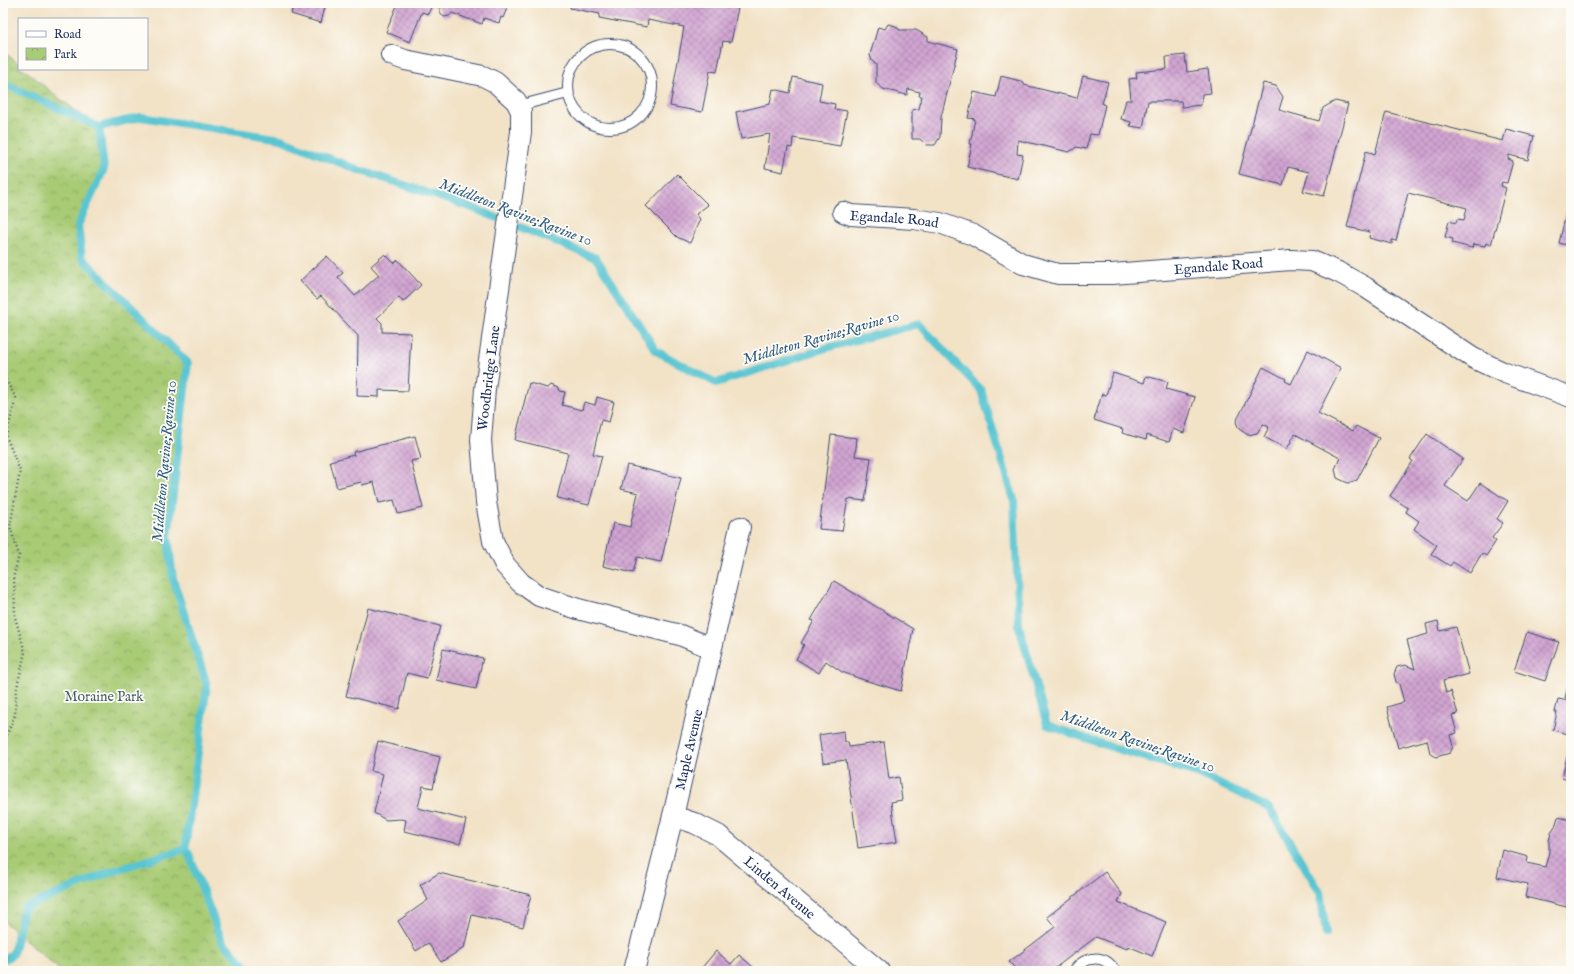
<svg xmlns="http://www.w3.org/2000/svg" width="1574" height="974" font-family="'IM FELL English',serif">
<defs>
<pattern id="park-crowns" width="20" height="18" patternUnits="userSpaceOnUse"><rect width="20" height="18" fill="#a8cb75"/><path d="M2 6a3 3 0 1 1 6 0M12 15a3 3 0 1 1 6 0" fill="none" stroke="#88a563"/></pattern>
<pattern id="building-cross-hatch" width="8" height="8" patternUnits="userSpaceOnUse"><rect width="8" height="8" fill="#d1a4d1"/><path d="M0 0l8 8M0 8l8-8" fill="none" stroke="#a986ad"/></pattern>
</defs>
<rect width="100%" height="100%" fill="#fdfcf7"/>
<filter id="ink" filterUnits="userSpaceOnUse"><feTurbulence type="fractalNoise" baseFrequency=".025" numOctaves="2"/><feDisplacementMap in="SourceGraphic" scale="8" xChannelSelector="R" yChannelSelector="G"/><feConvolveMatrix kernelMatrix="1 2 1 2 8 2 1 2 1" color-interpolation-filters="sRGB"/></filter>
<filter id="wash" filterUnits="userSpaceOnUse"><feTurbulence type="fractalNoise" baseFrequency=".012" numOctaves="4" result="noise"/><feDisplacementMap in="SourceGraphic" scale="16" xChannelSelector="R" yChannelSelector="G"/><feGaussianBlur stdDeviation="0.9" result="paint"/><feColorMatrix in="noise" values="0 0 0 0 0 0 0 0 0 0 0 0 0 0 0 0 0 1.4 0 .05"/><feComposite in="paint" operator="in"/></filter>
<g filter="url(#wash)">
<rect width="100%" height="100%" fill="#f2e2c6"/>
<path fill="url(#park-crowns)" stroke="#627d6a" d="M3,51L19,64V69H24L61,100L99,127L104,169L78,225L82,258L188,363L168,537L173,579L207,685L188,852L222,941L251,971H61L3,921Z"/>
<g fill="none" stroke-linecap="round" stroke-linejoin="round">
<path stroke="#59c5d1" stroke-width="8" d="M3,83L99,127L104,169L78,225L82,258L188,363L168,537L173,579L207,685L185,849L112,871L24,908L13,954L3,960
M99,127L141,117L281,139L356,169L470,207L596,258L656,351L716,383L826,348L919,324L981,390L1014,500L1019,626L1047,725L1120,750L1197,773L1269,808L1320,892L1326,934
M188,852L222,941L251,971"/>
</g>
<g id="blocks">
<path fill="url(#building-cross-hatch)" d="M294,3H326L321,23L291,14Z
M398,3H509L503,18L501,17L499,23L484,18L482,24L452,13L449,16L444,17L440,12V8L432,5L428,14L422,12L410,42L386,32Z
M571,3H739L731,42L723,41L717,72L710,71L702,112L670,106L684,27L648,20L647,27L599,18L600,14L570,8Z
M888,24L896,26L899,30H916L928,37V41L958,49L941,117L940,137L935,145H926L920,139H912V110L919,109L922,96H919L920,92L908,89L907,95L883,89L876,83V64L872,61L870,55L878,27L885,29Z
M1185,55L1187,72L1208,69L1211,93L1202,94L1201,105L1182,107L1181,101H1148L1143,128L1130,126L1131,122L1121,119L1126,100H1131L1129,79L1137,78L1136,72L1167,69L1166,57Z
M1001,76L1024,82V85L1077,98L1083,76L1108,82L1102,104L1105,105L1098,135L1090,134L1086,149L1076,147L1074,149L1069,152L1018,140L1017,154L1023,155L1018,179L967,167L972,144H970L975,119L968,118L974,92L996,97Z
M793,77L822,83L819,101L835,104L834,109L847,111L840,146L793,138L792,148L788,147L783,172L765,168L770,134L741,139L736,112L770,104L773,89L790,93Z
M1263,83L1276,86L1283,97L1279,110L1319,121L1323,108L1335,101L1348,104L1324,196L1303,191L1309,172L1288,167L1283,185L1239,174Z
M1386,112L1503,141L1506,129L1534,136L1528,160L1509,155L1508,159L1513,161L1507,183L1502,182L1501,186L1506,188L1491,245L1486,243L1485,246L1473,244L1472,248L1452,243L1453,239L1445,237L1449,221L1456,223L1457,219L1464,220L1467,208L1408,193L1396,241L1392,240V244L1369,238L1370,232L1347,227L1366,151L1375,154Z
M677,174L708,205L696,214L700,219L690,243L677,237L646,206Z
M1570,197H1571V246L1559,243Z
M385,254L394,263L398,260L421,285L403,302L399,297L377,318L382,323V332L411,333L408,391L379,390V397L357,396L358,336L321,296L317,299L300,281L327,256L343,273L338,277L355,296L379,275L371,266Z
M1308,350L1341,368L1318,413L1353,431L1356,426L1379,438L1357,480L1348,483L1337,478L1335,469L1340,458L1295,434L1287,449L1264,437L1269,427L1263,424L1257,433L1248,435L1239,429L1236,422L1263,367L1286,379L1285,381L1291,384Z
M1113,373L1144,383L1146,376L1168,382L1166,389L1195,397L1184,433L1173,429L1169,442L1147,435L1146,440L1122,433L1123,429L1094,420L1102,394L1106,395Z
M529,383L548,388L551,385L559,388L560,391L565,392L562,405L582,410L584,402L595,405L597,397L614,402L609,422L601,420L593,454L602,456L589,505L557,498L568,453L515,440Z
M1427,434L1463,459L1445,486L1468,501L1480,483L1508,501L1497,519L1503,523L1492,538L1496,541L1486,556L1482,553L1470,573L1453,562L1450,566L1431,554L1437,545L1414,529L1419,521L1406,512L1408,508L1390,496L1413,461L1410,459Z
M831,435L857,438L855,456L871,458L865,501L848,499L842,531L819,529Z
M415,436L421,459L411,461L423,508L398,514L394,500L379,503L374,482L362,485L361,482L337,488L330,461L354,455L353,452Z
M627,465L681,478L661,562L637,557L633,573L603,566L613,523L630,527L638,493L621,489Z
M834,581L913,629L901,691L861,679L842,672L826,661L819,673L796,659L804,645L801,643L814,621L811,620Z
M368,608L440,626L427,678L407,673L399,709L346,696Z
M1438,621L1440,631L1456,627L1469,674L1443,681L1446,693L1451,691L1458,714L1452,715L1457,733L1450,735L1453,747L1450,753L1436,757L1430,753L1427,740L1398,748L1387,707L1404,702L1399,684L1396,682L1394,674L1397,667L1405,665L1415,669L1407,640L1428,634L1426,624Z
M1527,632L1559,642L1545,681L1514,671Z
M443,649L483,658L476,689L436,680Z
M1570,677H1571V735L1553,730L1557,712H1555L1558,699L1569,701V699L1565,698Z
M844,731L845,742H848L849,747L884,742L889,779L899,777L902,800L891,802L897,842L858,848L846,760L823,763L819,735Z
M378,741L440,757L433,788L423,786L418,808L466,820L460,844L404,831L406,820L400,819L386,820L374,813L383,774L371,771Z
M1570,743H1571V781L1562,778Z
M1558,817L1571,820V908L1525,897L1528,884L1497,877L1503,850L1528,857L1527,863L1545,867L1549,852V841L1551,833L1555,827Z
M1105,872L1122,894L1118,902L1166,922L1152,956L1128,946L1127,949L1096,937L1051,971H1018L1009,962L1055,927L1047,917Z
M439,873L531,895L523,927L472,915L464,948L441,962L428,943L416,951L398,921L428,900L420,885Z
M716,951L731,964L739,955L758,971H699Z"/>
</g>
</g>
<g filter="url(#ink)">
<use href="#blocks" fill-opacity="0" stroke="#3b4a6e" stroke-width="1"/>
<g fill="none" stroke-linecap="round" stroke-linejoin="round">
<defs>
<path id="lane" d="M568 86a42 42 0 1 1 84 0a42 42 0 1 1-84 0Z
M518,106L568,93
M1074,971C1085,955 1105,954 1115,971"/>
<g id="street">
<path d="M391,55L405,60L483,76L495,82L516,101L521,111V132L485,389L481,440L486,502L493,541L505,565L521,583L539,596L578,609L680,635L711,648"/>
<path id="s1" d="M843,212L851,215L914,219L940,223L973,235L1023,264L1058,274H1112L1291,260L1312,261L1338,272L1365,287L1473,358L1505,373L1571,397"/>
<path id="s2" d="M673,816L694,823L718,835L879,971"/>
<path id="s3" d="M634,971L673,816L740,527"/>
</g>
</defs>
<use href="#lane" stroke="#3b4a6e" stroke-width="12"/>
<use href="#street" stroke="#3b4a6e" stroke-width="22"/>
<path stroke="#3b4a6e" stroke-width="2.5" stroke-dasharray="1 3" stroke-linecap="butt" d="M3,364L6,380L16,398L6,436L20,471L10,527L19,555L14,575L15,617L25,652L16,692L15,715L7,734L3,740"/>
<use href="#lane" stroke="#fff" stroke-width="10"/>
<use href="#street" stroke="#fff" stroke-width="20"/>
</g>
</g>
<g text-anchor="middle" stroke-width="3.5" stroke-linejoin="round" paint-order="stroke">
<g font-size="14" fill="#1b2f5e" stroke="#fdfcf7">
<text dy="5" stroke="none"><textPath href="#s1" startOffset="52">Egandale Road</textPath></text>
<text dy="5" stroke="none"><textPath href="#s1" startOffset="388">Egandale Road</textPath></text>
<text transform="translate(488 378) rotate(-83)" y="5">Woodbridge Lane</text>
<text dy="5" stroke="none"><textPath href="#s3" startOffset="228">Maple Avenue</textPath></text>
<text dy="5" stroke="none"><textPath href="#s2" startOffset="130">Linden Avenue</textPath></text>
</g>
<g font-size="14" fill="#455e65" stroke="#fdfcf7">
<text x="104" y="701">Moraine Park</text>
</g>
<g font-size="15" font-style="italic" fill="#2e5c80" stroke="#fdfcf7">
<text transform="translate(516 212) rotate(21)" y="5">Middleton Ravine;Ravine 10</text>
<text transform="translate(821 337) rotate(-16)" y="5">Middleton Ravine;Ravine 10</text>
<text transform="translate(164 461) rotate(-85)" y="5">Middleton Ravine;Ravine 10</text>
<text transform="translate(1138 741) rotate(19)" y="5">Middleton Ravine;Ravine 10</text>
</g>
</g>
<rect width="1574" height="974" fill="none" stroke="#fdfcf7" stroke-width="16"/>
<rect x="18" y="18" width="130" height="52" fill="#fdfcf7" stroke="#a3aaba"/>
<rect x="26" y="31" width="20" height="6" fill="#ffffff" stroke="#a3aaba"/>
<text x="54" y="38" font-size="12" fill="#1b2f5e">Road</text>
<rect x="26" y="48" width="20" height="12" fill="url(#park-crowns)" stroke="#a3aaba"/>
<text x="54" y="58" font-size="12" fill="#1b2f5e">Park</text>
</svg>
